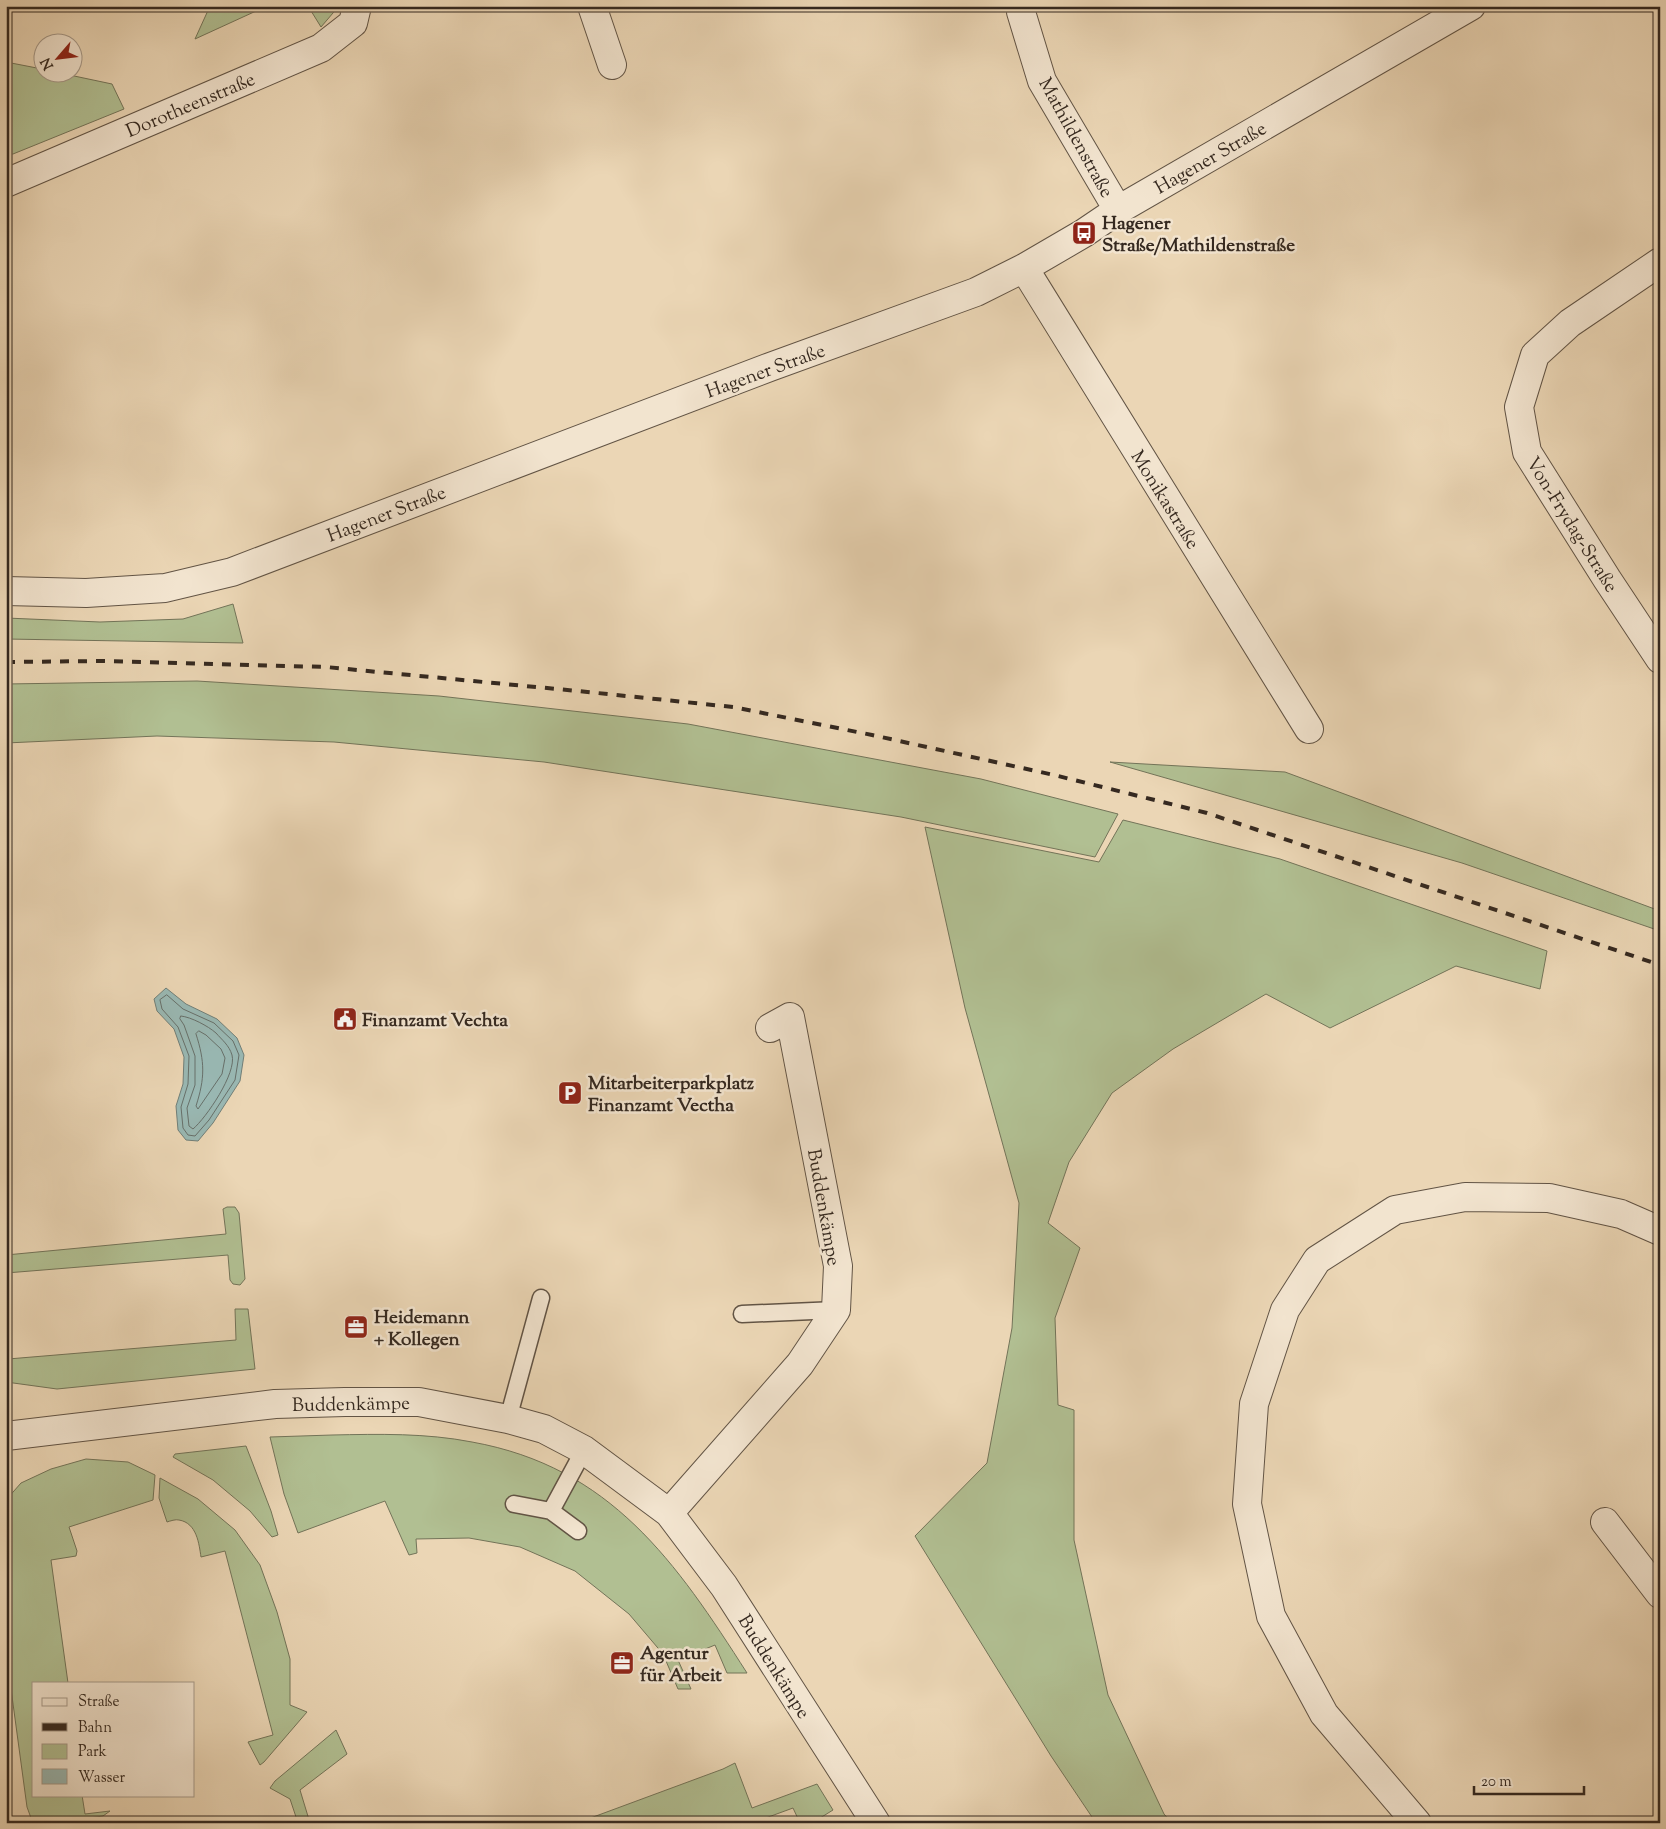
<svg xmlns="http://www.w3.org/2000/svg" width="1666" height="1829" font-family="'Sorts Mill Goudy',serif">
<rect width="100%" height="100%" fill="#ebd6b5"/>
<filter id="stains"><feTurbulence type="fractalNoise" baseFrequency=".004" numOctaves="4"/><feColorMatrix values="0 0 0 0 .2 0 0 0 0 .09 0 0 0 0 .02 0 0 0 .5 -.17"/></filter>
<radialGradient id="worn" r=".72"><stop offset=".6" stop-color="#630" stop-opacity="0"/><stop offset="1" stop-color="#630" stop-opacity=".3"/></radialGradient>
<path fill="#b1bf92" stroke="#737459" d="M210,6H267L195,39Z
M308,6H339L321,27Z
M6,62L42,69V72L60,73L112,84L124,109L13,154L6,155Z
M233,604L243,643L6,639V618L100,622L183,619Z
M197,681L439,696L688,724L981,779L1118,814L1095,857L901,817L544,762L334,742L157,736L6,743V684Z
M1110,762L1285,772L1660,911V931L1462,863Z
M1123,820L1280,859L1547,951L1540,989L1456,966L1330,1028L1266,994L1173,1049L1112,1093L1069,1162L1048,1223L1080,1248L1055,1318L1058,1405L1074,1410V1540L1108,1695L1164,1814L1172,1823H1096L1051,1756L915,1536L987,1463L1012,1328L1019,1203L965,1008L925,827L1099,862Z
M227,1207H235L239,1213L245,1279L240,1285L233,1284L230,1280L228,1255L6,1273V1255L226,1234L223,1209Z
M235,1309H248L255,1369L57,1389L6,1382V1341L8,1359L236,1340Z
M332,1435C379,1434 426,1433 472,1442C611,1467 676,1562 747,1673H727L715,1645L678,1660L691,1689H678L663,1654L629,1614L575,1571L520,1547L469,1538L416,1539L417,1553L409,1555L385,1501L298,1533L284,1494L270,1437Z
M246,1446L271,1511L278,1535L272,1537L250,1511L213,1480L173,1457L175,1454Z
M86,1459L128,1462L155,1475L153,1500L69,1527L77,1551L76,1556L51,1560L68,1683H34V1795H82L85,1814L110,1811L103,1816L53,1823H42L31,1818L27,1807L6,1652V1500L21,1483L51,1469Z
M160,1478L198,1499L235,1530L260,1565L277,1612L290,1659V1705L307,1712L264,1762L260,1765L248,1742L273,1735L225,1551L201,1557C199,1544 197,1523 179,1520C176,1519 170,1521 167,1522L159,1498Z
M336,1730L347,1754L300,1790L310,1823H298L290,1799L270,1788L275,1781Z
M735,1763L752,1808L817,1784L833,1810L812,1823H800L793,1808L752,1823H577L723,1769Z"/>
<path fill="#99b8b3" stroke="#717f78" d="M166,988L186,1004L217,1019L237,1038L244,1055L240,1081L213,1123L198,1141L186,1140L178,1130L176,1106L183,1084L184,1057L174,1029L157,1011L154,999Z"/>
<g fill="none" stroke-linecap="round" stroke-linejoin="round">
<path stroke="#67706a" stroke-width="1" d="M167,995L183,1009L214,1023L233,1041L239,1055L235,1080L209,1120L195,1136L188,1135L183,1128L181,1107L188,1084L189,1056L178,1027L162,1009L160,1000Z
M181,1016C191,1017 208,1026 216,1033C222,1040 229,1045 232,1055C237,1073 206,1118 193,1129L189,1126L187,1108L195,1085V1056L184,1025L180,1019Z
M199,1031L206,1035L221,1049L225,1058L222,1074L198,1109L196,1106C205,1078 205,1062 196,1034Z"/>
<defs>
<path id="service" d="M742,1314L836,1310
M508,1419L541,1298
M514,1504L551,1511L578,1531
M551,1511L584,1450"/>
<path id="minor" d="M592,6L612,65
M1021,6V12L1042,81L1118,210
M6,183L321,48L353,23L357,6
M1660,262L1570,323L1535,355L1519,407L1527,452L1607,579L1660,659
M1024,268L1309,729
M6,591L86,593L165,588L232,572L770,367L976,292L1024,268L1084,233L1118,210L1471,6
M6,1436L275,1404L345,1402H419L508,1419L544,1429L584,1450L669,1513L724,1586L876,1823
M669,1513L800,1364L836,1310L838,1266L790,1017L770,1028
M1605,1522L1660,1594
M1417,1823L1324,1714L1271,1616L1247,1504L1254,1404L1285,1310L1317,1260L1395,1210L1465,1197L1549,1198L1621,1214L1660,1231"/>
</defs>
<use href="#service" stroke="#625445" stroke-width="19"/>
<use href="#minor" stroke="#625445" stroke-width="30"/>
<use href="#service" stroke="#f2e4cf" stroke-width="16"/>
<use href="#minor" stroke="#f2e4cf" stroke-width="28"/>
<path stroke="#352920" stroke-width="4" stroke-dasharray="9 9" stroke-linecap="butt" d="M6,662L104,661L326,667L578,691L733,707L872,735L1054,775L1207,813L1660,965"/>
</g>
<defs>
<symbol id="bus-square" viewBox="-11 -11 22 22"><rect x="-9" y="-9" width="18" height="18" rx="4" fill="#8f2418" stroke="#f2e4cf"/><path d="M-5-6H5V4H4V6H2V4H-2V6H-4V4H-5ZM-3.5-4V0h7V-4ZM-3.5 1.2v1.5H-2V1.2ZM2 1.2v1.5H3.5V1.2Z" fill="#fff"/></symbol>
<symbol id="civic-square" viewBox="-11 -11 22 22"><rect x="-9" y="-9" width="18" height="18" rx="4" fill="#8f2418" stroke="#f2e4cf"/><path d="M-.6-6.5H3V-4.5H.6V-3L4-1V1h2V6H-6V1h2V-1L-.6-3ZM-1.2 2.5V6h2.4V2.5Z" fill="#fff"/></symbol>
<symbol id="parking-square" viewBox="-11 -11 22 22"><rect x="-9" y="-9" width="18" height="18" rx="4" fill="#8f2418" stroke="#f2e4cf"/><path d="M-3.5-5.5H1a3.5 3.5 0 0 1 0 7H-1V5.5H-3.5ZM-1-3.4V-.6H.8a1.4 1.4 0 0 0 0-2.8Z" fill="#fff"/></symbol>
<symbol id="office-square" viewBox="-11 -11 22 22"><rect x="-9" y="-9" width="18" height="18" rx="4" fill="#8f2418" stroke="#f2e4cf"/><path d="M-6-3h4V-5.5h4V-3h4V5H-6ZM-1-4.5V-3h2v-1.5ZM-6 0V1H6V0Z" fill="#fff"/></symbol>
</defs>
<g fill-rule="evenodd">
<use href="#bus-square" x="1070" y="219" width="28" height="28"/>
<use href="#civic-square" x="331" y="1005" width="28" height="28"/>
<use href="#parking-square" x="556" y="1079" width="28" height="28"/>
<use href="#office-square" x="342" y="1313" width="28" height="28"/>
<use href="#office-square" x="608" y="1649" width="28" height="28"/>
</g>
<g text-anchor="middle" stroke-width="5" stroke-linejoin="round" paint-order="stroke">
<g font-size="19" fill="#352920" stroke="#f2e4cf">
<text transform="translate(190 104) rotate(-23)" y="7">Dorotheenstraße</text>
<text transform="translate(1077 137) rotate(61)" y="7">Mathildenstraße</text>
<text transform="translate(1210 157) rotate(-30)" y="7">Hagener Straße</text>
<text transform="translate(765 370) rotate(-20)" y="7">Hagener Straße</text>
<text transform="translate(1166 499) rotate(58)" y="7">Monikastraße</text>
<text transform="translate(386 513) rotate(-21)" y="7">Hagener Straße</text>
<text transform="translate(1573 524) rotate(58)" y="7">Von-Frydag-Straße</text>
<text transform="translate(825 1207) rotate(80)" y="7">Buddenkämpe</text>
<text transform="translate(351 1403) rotate(-1)" y="7">Buddenkämpe</text>
<text transform="translate(775 1666) rotate(58)" y="7">Buddenkämpe</text>
</g>
<g font-size="19" font-weight="bold" fill="#352920" stroke="#f2e4cf" text-anchor="start">
<text x="1102" y="229">Hagener<tspan x="1102" dy="22">Straße/Mathildenstraße</tspan></text>
<text x="362" y="1026">Finanzamt Vechta</text>
<text x="588" y="1089">Mitarbeiterparkplatz<tspan x="588" dy="22">Finanzamt Vectha</tspan></text>
<text x="374" y="1323">Heidemann<tspan x="374" dy="22">+ Kollegen</tspan></text>
<text x="640" y="1659">Agentur<tspan x="640" dy="22">für Arbeit</tspan></text>
</g>
</g>
<rect width="1666" height="1829" fill="none" stroke="#ebd6b5" stroke-width="25"/>
<rect x="8" y="8" width="1651" height="1814" fill="none" stroke="#352920" stroke-width="2.5"/>
<rect x="12" y="12" width="1641" height="1804" fill="none" stroke="#352920"/>
<rect x="32" y="1682" width="162" height="115" fill="#f2e4cf" stroke="#a69989"/>
<rect x="42" y="1698" width="25" height="8" fill="#f2e4cf" stroke="#a69989"/>
<text x="78" y="1706" font-size="15" fill="#352920">Straße</text>
<rect x="42" y="1723" width="25" height="8" fill="#352920" stroke="#a69989"/>
<text x="78" y="1732" font-size="15" fill="#352920">Bahn</text>
<rect x="42" y="1744" width="25" height="15" fill="#b1bf92" stroke="#a69989"/>
<text x="78" y="1756" font-size="15" fill="#352920">Park</text>
<rect x="42" y="1769" width="25" height="15" fill="#99b8b3" stroke="#a69989"/>
<text x="78" y="1782" font-size="15" fill="#352920">Wasser</text>
<g transform="translate(58 58) rotate(242)"><circle r="24" fill="#f2e4cf" stroke="#a69989"/>
<path d="M0-4L9 19L0 12L-9 19Z" fill="#8f2418"/>
<text y="-8" font-size="14" font-weight="bold" text-anchor="middle" fill="#352920">N</text>
</g>
<path d="M1474 1786v8h110v-8" fill="none" stroke="#352920" stroke-width="2.5"/>
<text x="1481" y="1786" font-size="15" fill="#352920" stroke="#f2e4cf" stroke-width="4" paint-order="stroke">20 m</text>
<rect width="100%" height="100%" filter="url(#stains)"/>
<rect width="100%" height="100%" fill="url(#worn)"/>
</svg>
